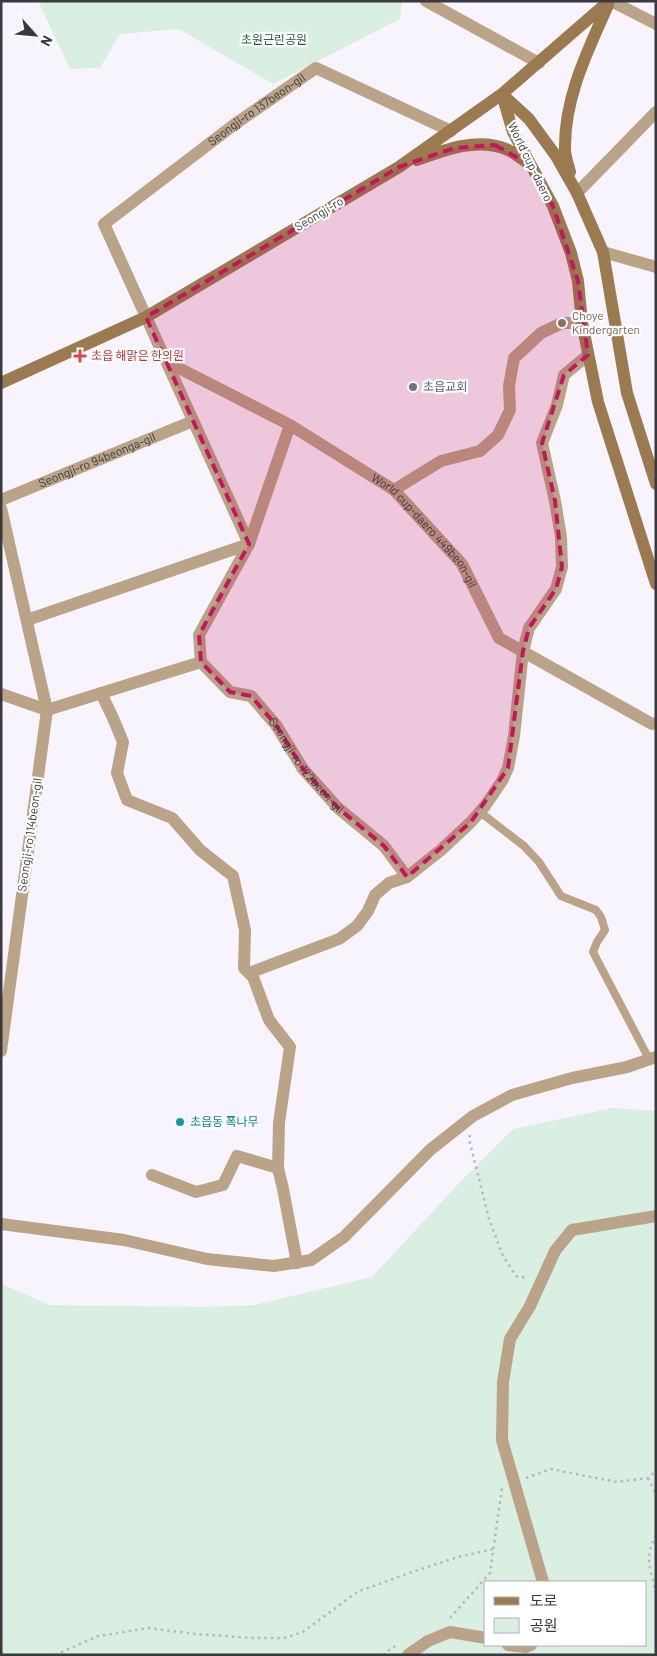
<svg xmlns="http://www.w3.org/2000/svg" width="657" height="1656" font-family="Barlow,'Noto Sans KR',sans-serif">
<rect width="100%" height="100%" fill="#f8f4fe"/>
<path fill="#d9efe1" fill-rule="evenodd" d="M38,1H402L400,19L273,84L179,29L120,34L100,68L70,69Z
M613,1108L656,1111V1655H1V1284L50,1305L206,1307L254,1305L372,1277L460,1182L513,1129ZM486,1582H646V1645H486Z"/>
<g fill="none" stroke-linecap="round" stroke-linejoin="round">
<path stroke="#b9b6bf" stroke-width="2.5" stroke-dasharray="2.5 4" stroke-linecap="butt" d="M470,1135L469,1139L489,1219L503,1256L516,1276L528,1278
M526,1478L551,1469L617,1482L648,1478L656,1470
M648,1478L656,1494
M656,1535C644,1558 650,1568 656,1592
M450,1618L490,1573L502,1488
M55,1655L98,1636L148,1628L196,1634L253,1638H284L303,1632L357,1592L412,1572L458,1557L493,1549
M383,1655L393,1647L399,1645"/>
<path stroke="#baa386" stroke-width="8" d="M480,812L524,846L539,862L561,896L596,910L601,917L605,930L597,942L593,952L649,1059"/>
<g stroke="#baa386" stroke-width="12">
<path d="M426,1L539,63"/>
<path d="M611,1L656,24"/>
<path d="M577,193L656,112"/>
<path d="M603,252L656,267"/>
<path id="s1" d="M167,362L290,425L394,490L462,564L499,638L652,724L656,723"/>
<path id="s2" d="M290,425L249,544L199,635L201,662L230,692L251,696L276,725L303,769L338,808L384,846L407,877"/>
<path d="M394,490L441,461L480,451L498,435L510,410L509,386L514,358L541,333L562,323H582"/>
<path id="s3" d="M1,500L193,421"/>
<path d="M1,508L47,710L1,1051"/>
<path id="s4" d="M249,544L104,224L235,124L316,68L451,131"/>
<path d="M27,620L249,544"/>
<path d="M101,693L113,718L123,742L117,773L127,800L172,818L200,850L233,876L245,930L244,968L253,977L269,1020L290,1047L279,1123L278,1168L283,1189L297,1263"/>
<path d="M1,694L47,710L201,662"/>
<path d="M249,973L339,939L357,926L368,911L375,895L389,883L407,877L441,850L471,822L485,806L502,781L508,768L514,736L523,651L529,628L556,589L562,567L561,537L555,501L542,443L557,405L564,375L588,355"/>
<path d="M152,1175L196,1192L223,1185L237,1156L278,1168"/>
<path d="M1,1224L124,1240L207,1259L274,1266L311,1260L344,1237L430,1150L473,1116L512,1095L572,1078L627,1067L656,1057"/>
<path d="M543,1582L502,1440L503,1382L510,1339L530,1306L555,1251L572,1230L656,1216"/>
<path d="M508,1645L526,1647L531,1645"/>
<path d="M408,1655L428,1641L450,1632L486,1638"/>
</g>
<path stroke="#9c7a4f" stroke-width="12" d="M502,94L513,132L553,206L571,253L578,281L582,323L598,402L656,584
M502,94L529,119L556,156L577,193L603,252L627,393L656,484
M417,160C446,149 479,137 508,150C515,153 522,159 528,163
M570,172C568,164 565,156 565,149C564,98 588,50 608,5
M1,383L146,317L399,167L502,94L609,1"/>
</g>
<path fill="#c2185b" fill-opacity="0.2" stroke="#c2185b" stroke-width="4" stroke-dasharray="10 6" stroke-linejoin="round" d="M495,145L529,164L553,206L578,281L588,355L564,375L542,443L555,501L562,567L556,589L529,628L523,651L508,768L471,822L407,877L384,846L338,808L303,769L276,725L251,696L230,692L201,662L199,635L249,544L146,317L399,167L454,148Z"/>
<circle fill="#8d6e63" stroke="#fff" stroke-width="2" cx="562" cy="323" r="5"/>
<path fill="#e0444e" stroke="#fff" stroke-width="2" d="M77.5 348.5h5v5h5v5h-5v5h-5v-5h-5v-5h5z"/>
<circle fill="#6b7280" stroke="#fff" stroke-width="2" cx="413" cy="387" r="5"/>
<circle fill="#0f9aa8" stroke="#fff" stroke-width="2" cx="180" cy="1122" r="5"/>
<g text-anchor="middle" stroke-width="4.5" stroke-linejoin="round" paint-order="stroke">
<g font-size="12" fill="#276043" stroke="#fff">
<text x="274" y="44">초원근린공원</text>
</g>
<g font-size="12" fill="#3b393f" stroke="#fff">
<text dy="4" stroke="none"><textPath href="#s4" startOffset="542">Seongji-ro 137beon-gil</textPath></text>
<text transform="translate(530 162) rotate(64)" y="4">World cup-daero</text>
<text transform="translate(319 214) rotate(-31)" y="4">Seongji-ro</text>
<text dy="4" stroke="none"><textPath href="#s3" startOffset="104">Seongji-ro 94beonga-gil</textPath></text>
<text dy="4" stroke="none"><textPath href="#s1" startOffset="311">World cup-daero 449beon-gil</textPath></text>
<text dy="4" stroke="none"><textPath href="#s2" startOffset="409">Seongji-ro 122beon-gil</textPath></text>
<text transform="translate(30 835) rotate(-82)" y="4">Seongji-ro 114beon-gil</text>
</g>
<g font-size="12" fill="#785e54" stroke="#fff" text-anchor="start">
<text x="572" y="320">Choye<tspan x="572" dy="14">Kindergarten</tspan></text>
</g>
<g font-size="12" fill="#be3a42" stroke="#fff" text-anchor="start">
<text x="91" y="360">초읍 해맑은 한의원</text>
</g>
<g font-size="12" fill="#5b616d" stroke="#fff" text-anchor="start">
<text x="423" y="391">초읍교회</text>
</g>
<g font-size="12" fill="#0d838f" stroke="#fff" text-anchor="start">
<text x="190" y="1126">초읍동 폭나무</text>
</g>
</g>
<rect width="657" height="1656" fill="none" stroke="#3b393f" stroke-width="5"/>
<rect x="484" y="1581" width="162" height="65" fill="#ffffff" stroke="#b1b0b2"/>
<rect x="494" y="1597" width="25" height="8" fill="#9c7a4f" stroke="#b1b0b2"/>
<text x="530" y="1606" font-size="15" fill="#3b393f">도로</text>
<rect x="494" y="1618" width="25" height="15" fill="#d9efe1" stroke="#b1b0b2"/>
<text x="530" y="1631" font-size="15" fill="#3b393f">공원</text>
<g transform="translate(35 35) rotate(117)" stroke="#ffffff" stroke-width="4" paint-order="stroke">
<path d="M0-4L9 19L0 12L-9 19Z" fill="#3b393f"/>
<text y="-8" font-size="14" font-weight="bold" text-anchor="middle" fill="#3b393f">N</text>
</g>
</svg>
